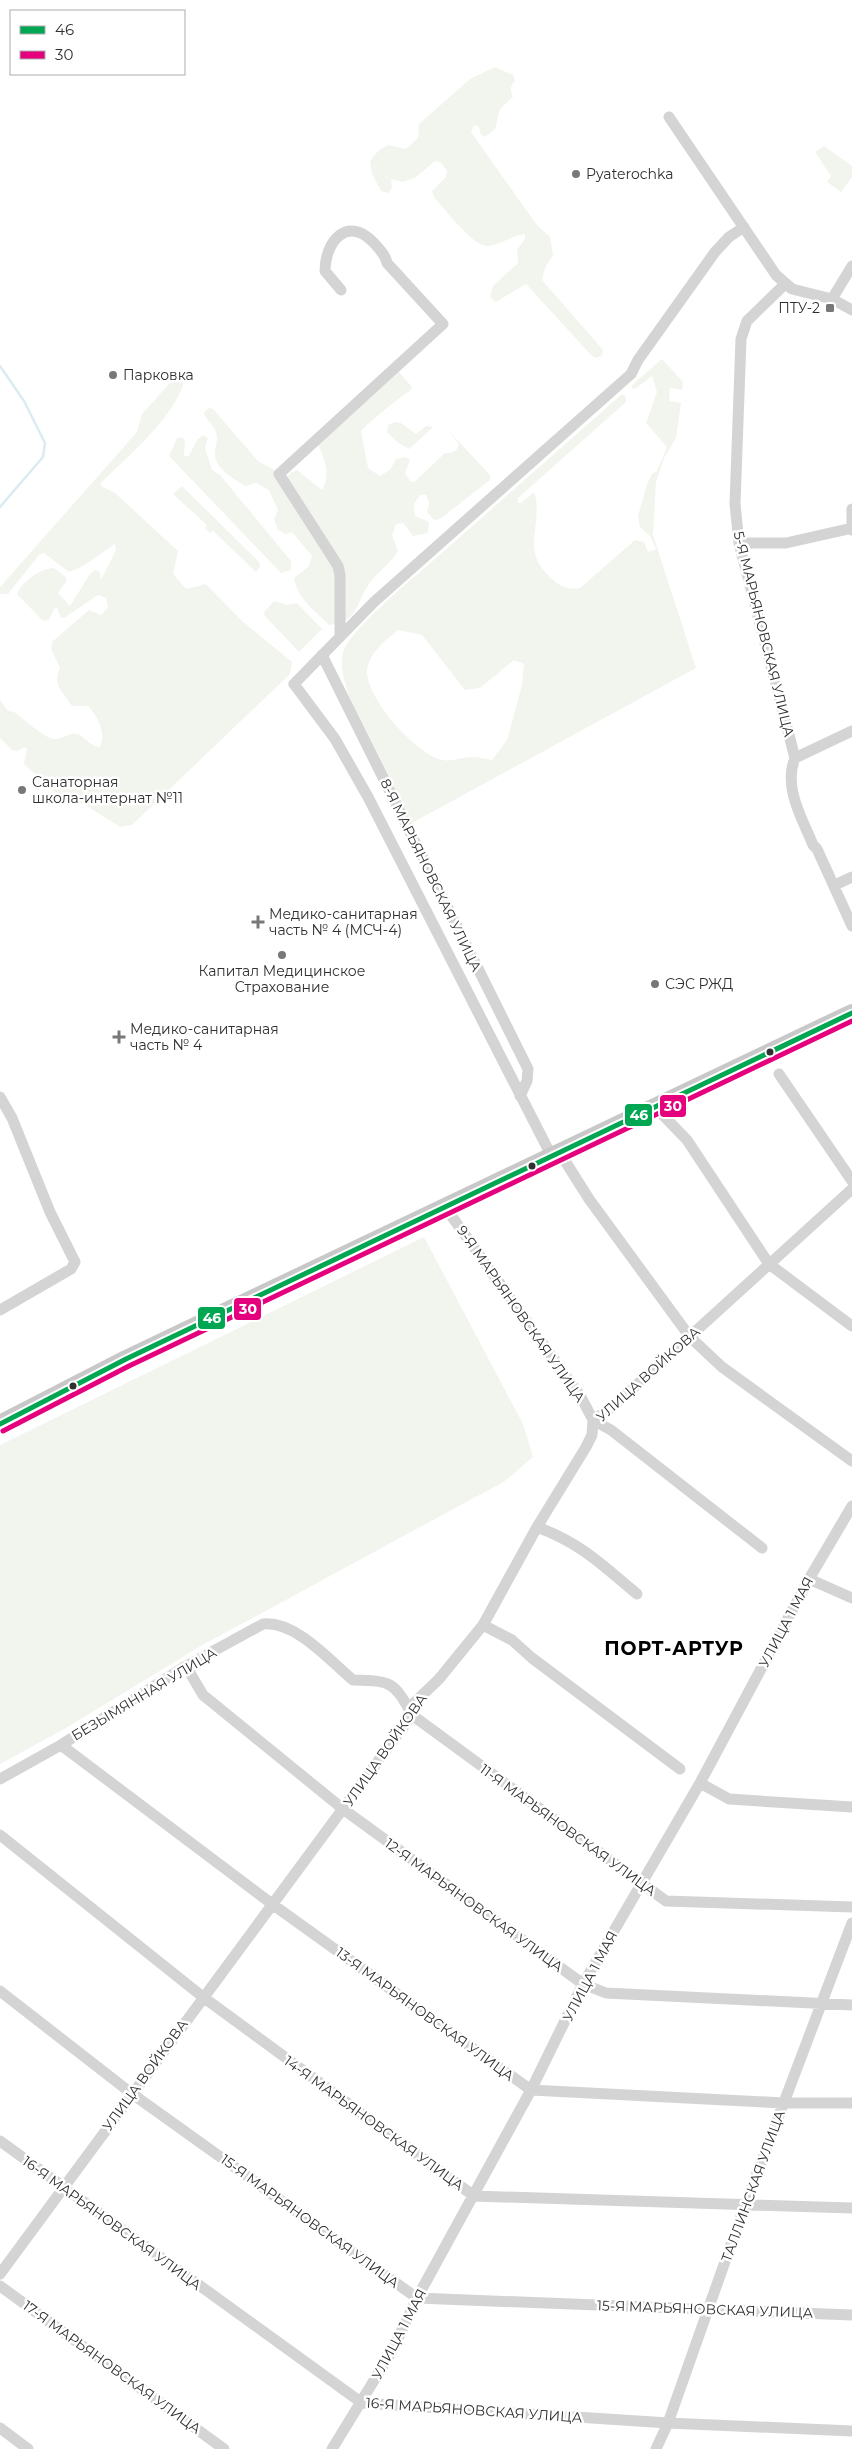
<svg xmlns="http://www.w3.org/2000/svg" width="852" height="2449" font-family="Montserrat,sans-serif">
<rect width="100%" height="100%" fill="#fff"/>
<path fill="#f2f5ed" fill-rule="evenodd" d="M495,67L513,75L515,81C510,86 510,90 513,97L500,109L495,129L485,137L481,135L479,127L474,125L471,132L536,224L550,237L553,255L545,268L542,280L603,350L602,355L597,358L592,356L526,284L496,302L490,297L493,286L518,263L517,250L525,239V234C512,235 501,245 488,246C473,247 444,208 434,197L432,191L446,177L447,170L440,162L435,161L415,178L403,182L391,179L392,187L389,193L381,191L372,174L370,161L379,150L388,145L406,149L418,138L419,124L470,79Z
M824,146L852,166V177L841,192L827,182L831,176L815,152Z
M662,359L683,382L682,390L670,388L669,401L681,403L676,438L664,458L656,482L653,535L696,668L412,823C394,787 333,690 343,653C348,630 423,570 443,552C503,499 562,447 622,394L626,397V402L518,498V503H521L533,493L535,494C543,527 519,551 552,579C561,587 568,590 580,588L635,540L644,542L648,552L656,549L651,537L640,527L638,516L647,484L652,474L657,471L667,447L646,423L657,392L652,376L635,389L632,388V385ZM398,630L422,635L465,690L480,688L514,660L524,664L522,685L507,740L492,760C486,759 479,757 473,757C463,757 451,762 442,760C416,755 359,692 368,665C373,650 386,640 398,630Z
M180,372L185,375C182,411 127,457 101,483V486L115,493L178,551L173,574L186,589L206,584L242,621L292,662L290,674L132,825L120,827L82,803L65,798L52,790L24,764L27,749L25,747L17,751L12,750L0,738V700L8,711L14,712C23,718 44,738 54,739C62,740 69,732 76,734C86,736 88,746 100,747C106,732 98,717 88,706H72C63,693 52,684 60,668L51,649L52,642L89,610L101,615L108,607L106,598L98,595L64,618H61L57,608L54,609L49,620L43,621L17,594C23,580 40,569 54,568L66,577V582L58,593L70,606L90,574L95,570L100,572L101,580L116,550L115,544L83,566L69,572L44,553L39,555L8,594H0V587L137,432L142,414Z
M399,372L412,387L410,391C404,393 366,425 361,431L368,468L380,476L390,470L396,459L405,457L410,460L405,473L410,481L414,482L445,453C453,453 457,452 459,444L447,429L490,475V480L440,519L434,520L427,512L429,503L426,495H420L414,504L415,516L429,522L428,533L413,536L403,523L396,524L392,535L398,551C390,565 375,573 367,587C356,605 356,623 329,625C316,612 297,598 294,578L309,566L312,556L292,532L286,534L278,530L274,519L278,510L269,490L256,483L246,486C235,480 217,470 215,456C214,448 219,441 216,432C214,425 205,420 204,412L209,408L213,409L258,461L273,469L282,481L286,480L290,473L297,470L322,490C331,475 325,459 318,445Z
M395,422L401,423L416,434L426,426L433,427L409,449L397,442L387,432L388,425Z
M203,435L208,438L205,448L212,470L220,475L291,561V570L281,573L169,456L177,438L182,437L185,440L184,456H189L197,440Z
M182,486L259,562L260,566L256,572L213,531L210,533L205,528L207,525L173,494Z
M274,601L287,605L297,603L322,629L299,652L265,616L264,612Z
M424,1237L523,1424L533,1457L505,1481L199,1647L66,1728L0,1764V1445Z"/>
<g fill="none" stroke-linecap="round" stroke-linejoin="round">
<path stroke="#dbebf2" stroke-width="2.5" d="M0,366L24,401L45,443L43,457L0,507"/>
<path stroke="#d4d4d4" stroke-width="11" d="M669,117L776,275L792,289L832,299L852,310
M785,284L747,321L741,339L735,504L739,543L795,758C783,787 802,818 813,845L817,849L852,926
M832,299L852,266
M852,509V530
M739,543H786L852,528
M340,636V575L338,566L279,474L443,324L387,263C385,254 380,250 374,243C348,215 325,241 325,271L341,290
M322,655L528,1069L527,1081L520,1096
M795,758L852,731
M835,885L852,877
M779,1074L852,1181
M0,1097L12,1118L50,1212L75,1262L71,1269L0,1310
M655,1107L687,1140L769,1264L852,1326
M560,1153L589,1199L690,1337L722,1367L852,1461
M552,1157L368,797L335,739L294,684L374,602L631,374L638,360L715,252L729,237L744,227
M445,1207L581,1397L593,1420L611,1430L762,1548
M593,1420L610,1409L852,1189
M537,1527C581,1543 602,1565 637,1594
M809,1579L852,1598
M483,1625L512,1640L532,1658L680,1769
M186,1666L203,1695L343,1809L583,1984L606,1993L852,2005
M61,1745L272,1904L531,2090L784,2103H852
M0,1779L61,1745L186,1666L263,1624C296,1621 329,1660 353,1680C391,1681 394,1681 412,1715L666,1901L852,1907
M700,1783L729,1799L852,1807
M0,1835L203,1997L474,2196L852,2208
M0,1991L131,2093L417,2298L852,2315
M0,2141L362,2403L668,2423L852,2431
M0,2274L412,1715L414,1703L439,1679L483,1625L537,1527L586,1447L592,1435L593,1420
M0,2286L224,2449
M0,2428L28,2449
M332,2449L392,2351L417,2298L531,2090L583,1984L700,1783L809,1579L852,1506
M656,2449L668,2423L745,2205L852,1923"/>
<path stroke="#c8c8c8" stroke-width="18" d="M0,1424L126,1359L852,1013"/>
<defs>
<path id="bus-1" d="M0,1424L126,1359L852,1013"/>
<path id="bus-2" d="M3,1431L129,1366L852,1021"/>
</defs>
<use href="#bus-1" stroke="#fff" stroke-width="9"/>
<use href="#bus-2" stroke="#fff" stroke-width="9"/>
<use href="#bus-1" stroke="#00a651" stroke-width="5"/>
<use href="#bus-2" stroke="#e5007d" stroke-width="5"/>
</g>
<g fill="#787878" stroke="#fff" stroke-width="2">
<circle cx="576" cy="174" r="5"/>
<rect x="825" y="303" width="10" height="10" rx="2.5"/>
<circle cx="113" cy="375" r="5"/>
<circle cx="22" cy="790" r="5"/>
<path d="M255.5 914.5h5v5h5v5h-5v5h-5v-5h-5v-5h5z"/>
<circle cx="282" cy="955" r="5"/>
<circle cx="655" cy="984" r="5"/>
<path d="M116.5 1029.5h5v5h5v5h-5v5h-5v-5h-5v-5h5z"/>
</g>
<g fill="#303030" stroke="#fff" stroke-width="2">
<circle cx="770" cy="1052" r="4.5"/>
<circle cx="532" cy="1166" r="4.5"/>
<circle cx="73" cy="1386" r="4.5"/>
</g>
<g text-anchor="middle" stroke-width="5" stroke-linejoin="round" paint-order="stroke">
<g font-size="14" fill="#303030" stroke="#fff" text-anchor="start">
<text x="586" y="179">Pyaterochka</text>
<text x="820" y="313" text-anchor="end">ПТУ-2</text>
<text x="123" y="380">Парковка</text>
<text x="32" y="787">Санаторная<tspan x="32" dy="16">школа-интернат №11</tspan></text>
<text x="269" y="919">Медико-санитарная<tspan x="269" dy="16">часть № 4 (МСЧ-4)</tspan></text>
<text x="282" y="976" text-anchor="middle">Капитал Медицинское<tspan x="282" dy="16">Страхование</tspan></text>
<text x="665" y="989">СЭС РЖД</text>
<text x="130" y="1034">Медико-санитарная<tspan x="130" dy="16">часть № 4</tspan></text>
</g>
<g font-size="14" fill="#303030" stroke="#fff">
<text transform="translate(764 634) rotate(76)" y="5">5-Я МАРЬЯНОВСКАЯ УЛИЦА</text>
<text transform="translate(431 875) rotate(64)" y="5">8-Я МАРЬЯНОВСКАЯ УЛИЦА</text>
<text transform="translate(521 1314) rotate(55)" y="5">9-Я МАРЬЯНОВСКАЯ УЛИЦА</text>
<text transform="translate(648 1374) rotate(-42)" y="5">УЛИЦА ВОЙКОВА</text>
<text transform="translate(786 1622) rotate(-62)" y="5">УЛИЦА 1 МАЯ</text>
<text transform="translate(144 1694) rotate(-31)" y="5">БЕЗЫМЯННАЯ УЛИЦА</text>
<text transform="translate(385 1750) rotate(-55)" y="5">УЛИЦА ВОЙКОВА</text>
<text transform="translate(568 1830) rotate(36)" y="5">11-Я МАРЬЯНОВСКАЯ УЛИЦА</text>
<text transform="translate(474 1905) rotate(36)" y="5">12-Я МАРЬЯНОВСКАЯ УЛИЦА</text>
<text transform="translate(590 1976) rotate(-62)" y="5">УЛИЦА 1 МАЯ</text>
<text transform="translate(425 2014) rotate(36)" y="5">13-Я МАРЬЯНОВСКАЯ УЛИЦА</text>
<text transform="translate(145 2075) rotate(-54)" y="5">УЛИЦА ВОЙКОВА</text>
<text transform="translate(374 2123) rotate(36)" y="5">14-Я МАРЬЯНОВСКАЯ УЛИЦА</text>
<text transform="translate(753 2186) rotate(-70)" y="5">ТАЛЛИНСКАЯ УЛИЦА</text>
<text transform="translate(310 2221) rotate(36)" y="5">15-Я МАРЬЯНОВСКАЯ УЛИЦА</text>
<text transform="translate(112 2223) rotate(36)" y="5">16-Я МАРЬЯНОВСКАЯ УЛИЦА</text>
<text transform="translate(705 2309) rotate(2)" y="5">15-Я МАРЬЯНОВСКАЯ УЛИЦА</text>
<text transform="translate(399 2334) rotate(-62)" y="5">УЛИЦА 1 МАЯ</text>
<text transform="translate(112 2367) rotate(36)" y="5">17-Я МАРЬЯНОВСКАЯ УЛИЦА</text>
<text transform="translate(474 2410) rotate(4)" y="5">16-Я МАРЬЯНОВСКАЯ УЛИЦА</text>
</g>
<g font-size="19" font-weight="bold" letter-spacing="1" fill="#000" stroke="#fff">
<text x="674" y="1655">ПОРТ-АРТУР</text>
</g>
</g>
<g stroke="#fff" stroke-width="2">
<rect x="659" y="1094" width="28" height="24" rx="5" fill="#e5007d"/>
<rect x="624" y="1103" width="29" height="24" rx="5" fill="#00a651"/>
<rect x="233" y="1297" width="29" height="24" rx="5" fill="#e5007d"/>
<rect x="197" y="1306" width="29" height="24" rx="5" fill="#00a651"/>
</g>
<g font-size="14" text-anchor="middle" font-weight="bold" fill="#fff">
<text x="673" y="1111">30</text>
<text x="639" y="1120">46</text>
<text x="248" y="1314">30</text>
<text x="212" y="1323">46</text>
</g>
<rect x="10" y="10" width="175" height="65" fill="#ffffff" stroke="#acacac"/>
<rect x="20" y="26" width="25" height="8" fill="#00a651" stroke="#acacac"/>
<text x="55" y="35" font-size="15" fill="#303030">46</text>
<rect x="20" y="51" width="25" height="8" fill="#e5007d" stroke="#acacac"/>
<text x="55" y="60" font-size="15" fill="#303030">30</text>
</svg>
